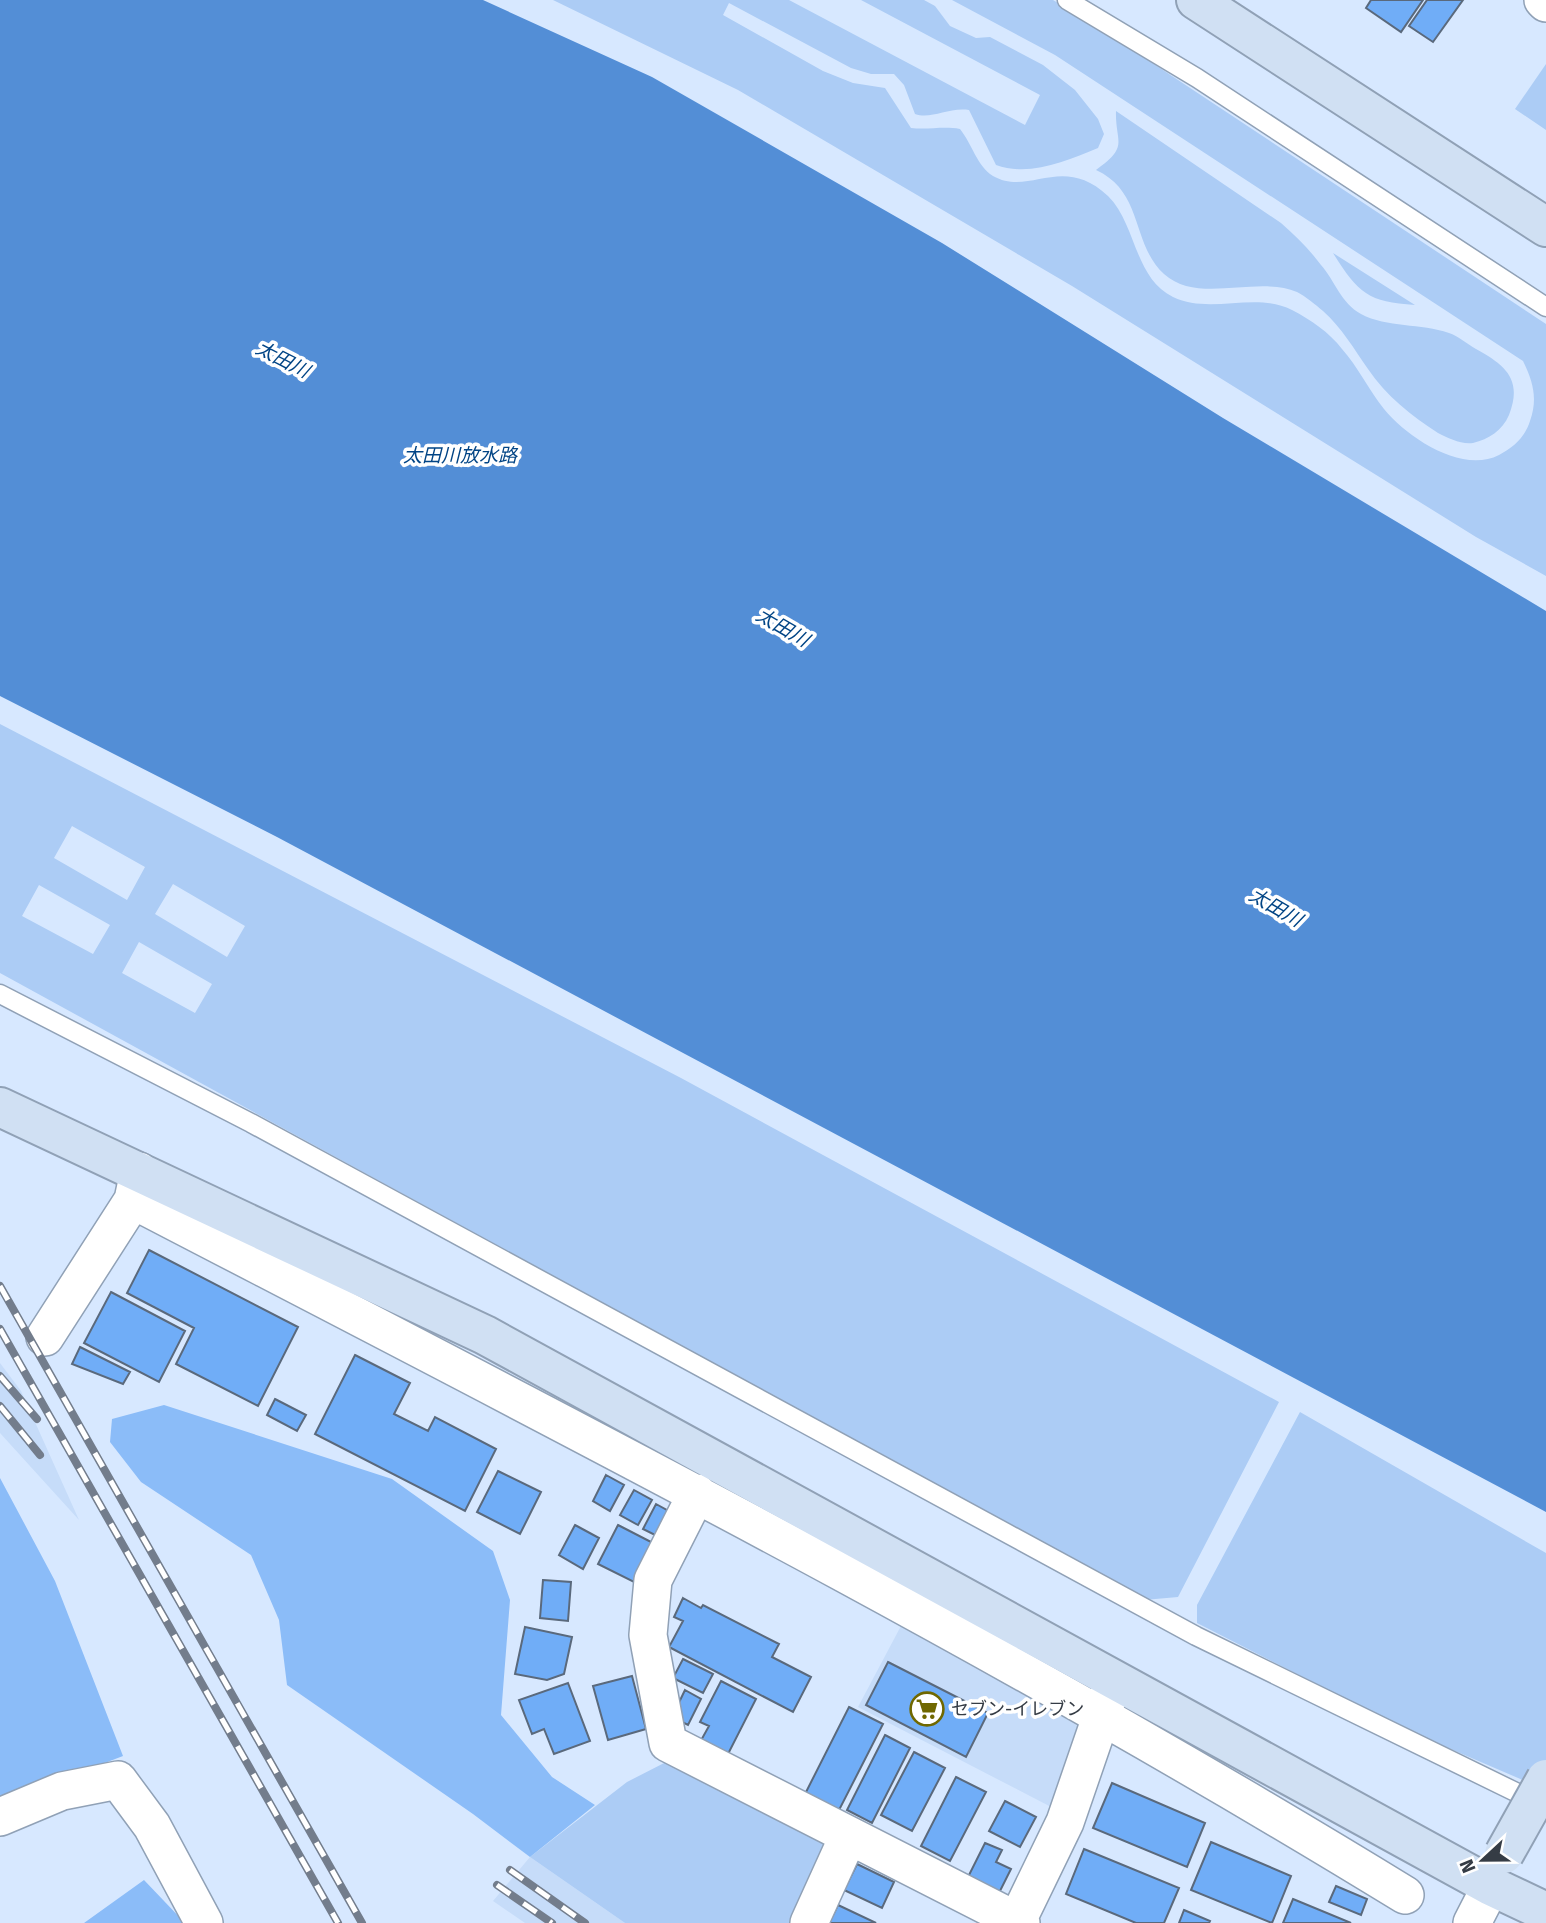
<svg xmlns="http://www.w3.org/2000/svg" width="1546" height="1923" font-family="'Fira Sans','Noto Sans JP',sans-serif">
<rect width="100%" height="100%" fill="#d7e8ff"/>
<path fill="#c6dcf9" d="M0,1363L21,1391L79,1520L0,1433Z
M902,1624L1082,1720L1055,1809L858,1707Z
M530,1857L625,1923H525L493,1901Z"/>
<path fill="#acccf5" fill-rule="evenodd" d="M553,0H789L1025,125L1040,95L861,0H924L935,6L950,26L976,38L990,37L1043,65L1075,90L1098,119L1104,134L1098,148C1066,161 1030,177 996,165L969,110C948,107 931,120 915,114L904,85L894,74H871L851,68L729,3L723,15L823,71L853,83L885,88L911,128C928,130 943,126 960,129C972,144 977,166 993,176C1030,197 1062,153 1108,196C1136,223 1134,278 1173,297C1211,315 1255,291 1292,310C1311,320 1329,332 1342,349C1358,367 1369,390 1384,409C1408,438 1462,474 1499,455C1514,447 1525,437 1530,421C1538,398 1533,382 1523,361L1055,55L952,0H1053L1098,27L1546,324V576L1476,537L1072,286L738,90Z
M1546,64V130L1515,109Z
M1116,111L1281,223C1296,236 1309,249 1321,265C1335,281 1341,303 1361,314C1387,328 1421,323 1449,333C1458,336 1467,344 1476,349C1505,365 1523,379 1509,415C1502,431 1489,439 1473,443C1462,445 1448,438 1438,433C1412,416 1386,396 1368,369C1354,349 1342,328 1323,311C1316,305 1305,296 1297,292C1256,275 1198,305 1164,274C1131,244 1144,192 1096,170C1130,146 1115,143 1116,111Z
M1333,253L1415,305C1368,302 1358,293 1333,253Z
M0,724L681,1078L1279,1402L1178,1597L1144,1600L0,973ZM72,826L145,867L127,900L54,858ZM173,884L245,926L227,957L155,914ZM39,885L110,925L93,954L22,916ZM139,942L212,984L195,1013L122,973Z
M1300,1412L1546,1553V1790L1411,1732L1197,1623V1605Z
M670,1760L827,1838L799,1923H625L530,1857L627,1782Z"/>
<path fill="#8bbcf8" d="M164,1405L392,1479L493,1551L510,1600L501,1715L552,1777L595,1805L530,1857L473,1814L287,1685L279,1620L251,1555L141,1482L110,1442L112,1419Z
M0,1478L55,1581L123,1756L0,1803Z
M144,1880L185,1923H84Z"/>
<path fill="#538ed6" d="M0,0H483L652,77L942,243L1223,418L1546,611V1512L277,837L0,696Z"/>
<path fill="#70adf7" stroke="#5a697c" stroke-width="2" d="M1371,0H1423L1401,32L1366,8Z
M1427,0H1463L1433,42L1409,26Z
M149,1250L298,1327L258,1406L176,1364L194,1328L127,1293Z
M111,1292L185,1331L159,1382L84,1343Z
M80,1347L130,1372L123,1384L72,1364Z
M355,1355L410,1383L394,1414L428,1431L435,1417L496,1449L465,1511L315,1434Z
M275,1399L306,1415L297,1431L267,1415Z
M498,1471L541,1492L520,1534L477,1512Z
M606,1475L624,1485L610,1511L593,1501Z
M634,1490L652,1500L638,1525L620,1515Z
M656,1504L674,1514L661,1538L643,1529Z
M575,1525L599,1538L583,1569L559,1555Z
M618,1525L653,1543L634,1582L598,1564Z
M543,1580L571,1582L568,1621L540,1618Z
M683,1598L701,1608L703,1605L779,1644L772,1657L811,1677L793,1712L669,1647L683,1621L674,1617Z
M525,1627L572,1637L564,1674L547,1680L515,1674Z
M683,1659L713,1674L703,1693L673,1678Z
M888,1662L988,1713L966,1757L866,1705Z
M632,1676L646,1729L608,1740L593,1686Z
M721,1681L756,1699L726,1758L699,1744L709,1726L700,1722Z
M568,1683L590,1741L554,1754L544,1729L532,1734L519,1700Z
M685,1690L701,1699L688,1725L672,1717Z
M849,1707L883,1724L836,1816L803,1798Z
M885,1735L910,1748L872,1823L847,1810Z
M914,1752L945,1768L912,1831L881,1815Z
M956,1777L986,1792L950,1861L921,1846Z
M1112,1783L1205,1823L1187,1867L1093,1828Z
M1005,1801L1036,1817L1020,1847L989,1831Z
M1211,1842L1291,1876L1272,1923L1191,1890Z
M985,1843L1002,1850L996,1862L1011,1869L997,1897L966,1881Z
M1084,1849L1179,1888L1164,1923H1136L1066,1894Z
M857,1864L894,1882L882,1908L844,1890Z
M1336,1886L1367,1899L1361,1915L1329,1902Z
M1293,1899L1351,1923H1283Z
M838,1905L876,1923H829Z
M1184,1910L1210,1921L1209,1923H1179Z"/>
<g fill="none" stroke-linecap="round" stroke-linejoin="round">
<defs>
<path id="lane" d="M1067,0L1197,78L1546,307
M0,994L251,1123L1196,1636L1536,1802"/>
<path id="street" d="M1543,0L1546,3
M139,1171L133,1200C562,1423 993,1642 1405,1895
M45,1337L133,1200
M697,1493L653,1580L648,1635L668,1743L1021,1923
M0,1817L62,1791L118,1780L152,1826L204,1923
M809,1923L848,1837
M1016,1923L1065,1822L1109,1694
M1472,1923L1491,1886"/>
<path id="secondary" d="M1196,0L1546,227
M0,1107L485,1335L1491,1886L1546,1912"/>
</defs>
<use href="#lane" stroke="#90a1b6" stroke-width="21"/>
<use href="#street" stroke="#90a1b6" stroke-width="40"/>
<use href="#secondary" stroke="#90a1b6" stroke-width="42"/>
<use href="#lane" stroke="#fff" stroke-width="18"/>
<use href="#street" stroke="#fff" stroke-width="37"/>
<use href="#secondary" stroke="#d0e0f3" stroke-width="38"/>
<defs>
<path id="rail" d="M0,1286L362,1923
M0,1329L338,1923
M0,1376L37,1419
M0,1406L40,1455
M510,1870L585,1923
M497,1885L552,1923"/>
</defs>
<use href="#rail" stroke="#737d8c" stroke-width="8"/>
<use href="#rail" stroke="#fff" stroke-width="5" stroke-dasharray="16" stroke-linecap="butt"/>
<defs>
<path id="secondary-bridge" d="M1504,1854L1546,1779"/>
</defs>
<use href="#secondary-bridge" stroke="#90a1b6" stroke-width="42" stroke-linecap="butt"/>
<use href="#secondary-bridge" stroke="#d0e0f3" stroke-width="38"/>
</g>
<defs>
<symbol id="supermarket-ring" viewBox="-11 -11 22 22"><circle r="9.5" fill="#fff" stroke="#706800" stroke-width="1.5"/><path d="M-6-5.5h2.5l.6 2H6L4.5 2H-2.5L-4.4-4H-6ZM-1.5 3.2a1.3 1.3 0 1 0 .1 0ZM3 3.2a1.3 1.3 0 1 0 .1 0Z" fill="#706800"/></symbol>
</defs>
<g fill-rule="evenodd">
<use href="#supermarket-ring" x="908" y="1690" width="38" height="38"/>
</g>
<g text-anchor="middle" stroke-width="7" stroke-linejoin="round" paint-order="stroke">
<g font-size="18" fill="#353c45" stroke="#fff" text-anchor="start">
<text x="951" y="1715">セブン-イレブン</text>
</g>
<g font-size="19" font-style="italic" fill="#014485" stroke="#fff">
<text transform="translate(283 359) rotate(27)" y="7">太田川</text>
<text x="460" y="462">太田川放水路</text>
<text transform="translate(783 627) rotate(30)" y="7">太田川</text>
<text transform="translate(1276 907) rotate(30)" y="7">太田川</text>
</g>
</g>
<g transform="translate(1483 1860) rotate(248)" stroke="#ffffff" stroke-width="5" paint-order="stroke">
<path d="M0-5L12 26L0 18L-12 26Z" fill="#353c45"/>
<text y="-10" font-size="19" font-weight="bold" text-anchor="middle" fill="#353c45">N</text>
</g>
</svg>
